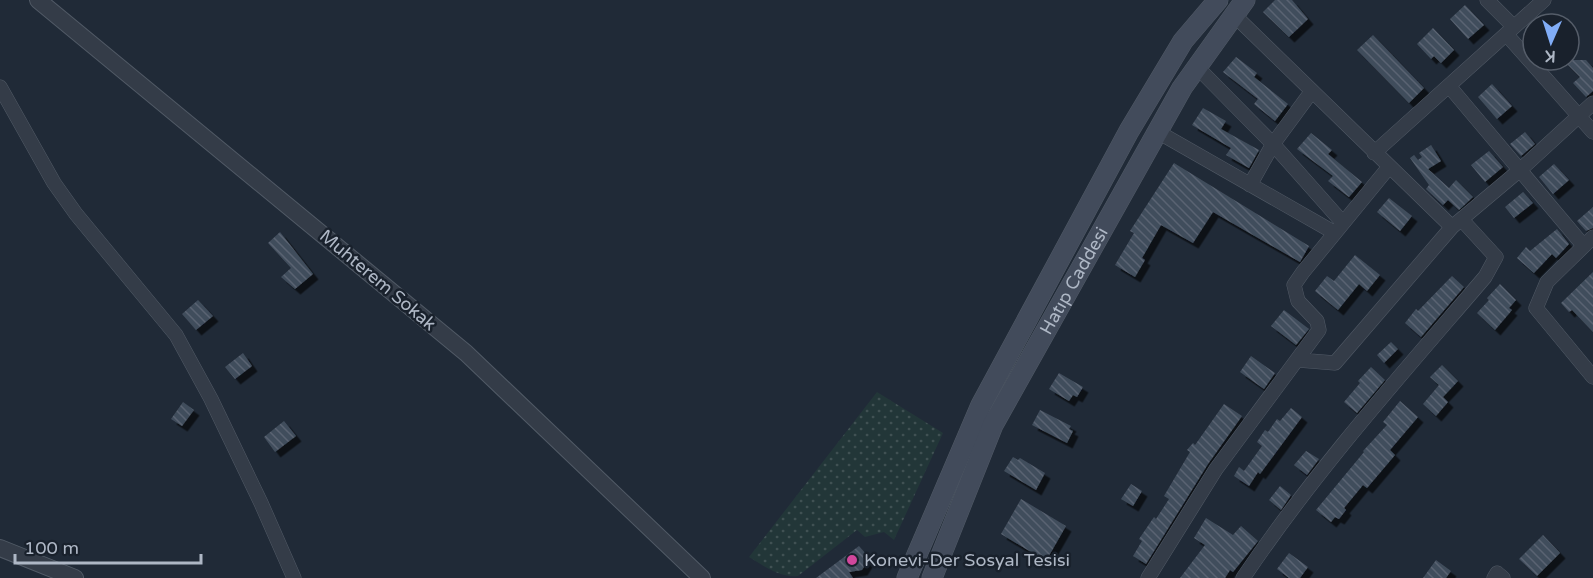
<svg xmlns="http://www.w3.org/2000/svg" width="1593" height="578" font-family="'Varela Round',sans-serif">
<defs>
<pattern id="grass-dots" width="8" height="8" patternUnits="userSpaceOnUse" patternTransform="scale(1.5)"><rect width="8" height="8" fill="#223638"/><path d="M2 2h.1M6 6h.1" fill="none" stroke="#405153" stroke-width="1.8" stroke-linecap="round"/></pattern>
<pattern id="building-back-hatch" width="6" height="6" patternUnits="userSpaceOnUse" patternTransform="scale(1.5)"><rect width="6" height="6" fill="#414d5c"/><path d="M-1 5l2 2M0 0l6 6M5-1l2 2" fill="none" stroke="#5a6472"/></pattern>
<filter id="shadow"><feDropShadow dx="5.5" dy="5.5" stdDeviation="0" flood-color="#0009"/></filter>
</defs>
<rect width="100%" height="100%" fill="#202a37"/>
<path fill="url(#grass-dots)" d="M877,392L943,433L894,540L884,532L865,537L857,530L798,576C780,578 764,566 749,557Z"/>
<path fill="url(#building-back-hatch)" filter="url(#shadow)" d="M1275,0H1292L1308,19L1289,37L1263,12Z
M1465,5L1484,25L1468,39L1450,19Z
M1433,28L1454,50L1441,63L1434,56L1431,59L1417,44Z
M1373,35L1424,88L1409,103L1357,50Z
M1236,57L1257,73L1254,77L1288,104L1275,121L1254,104L1258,99L1223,72Z
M1563,60H1586L1593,68V91L1586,97L1573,83L1580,77Z
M1492,84L1512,106L1497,119L1478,97Z
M1203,108L1226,121L1221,129L1259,150L1249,168L1226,155L1231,148L1192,125Z
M1525,132L1535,144L1521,156L1510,144Z
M1311,133L1332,150L1328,154L1362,182L1349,197L1328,181L1333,176L1297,149Z
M1431,145L1441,161L1428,169L1449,188L1456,180L1473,197L1459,210L1448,200L1443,205L1426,189L1429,185L1410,158L1414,155L1418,160L1422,157L1419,153Z
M1489,151L1503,167L1485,182L1471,165Z
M1174,163L1309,246L1300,262L1213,212L1193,243L1161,225L1142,258L1145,260L1135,277L1115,265L1134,233L1130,231Z
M1554,164L1569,180L1553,194L1539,177Z
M1523,192L1533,203L1514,218L1505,207Z
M1389,198L1412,216L1400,231L1377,212Z
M1593,207V228L1586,231L1577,221Z
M1557,229L1569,244L1556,258L1552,254L1534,273L1517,258L1526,247L1530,251Z
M280,232L313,274L295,289L281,277L291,268L268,243Z
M1355,255L1380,275L1367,291L1359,284L1338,310L1315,291L1327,276L1334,281Z
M1593,272V332L1572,310L1569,312L1561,303Z
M1452,276L1464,287L1421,337L1405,323L1416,309L1418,311Z
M1500,284L1516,300L1509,308L1512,310L1495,330L1477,313L1489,300L1487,298Z
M198,300L213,316L196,330L182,314Z
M1284,310L1309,329L1296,345L1271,326Z
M1391,342L1398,349L1384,363L1377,355Z
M243,353L252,366L235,379L225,367Z
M1251,356L1275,373L1264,389L1240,372Z
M1442,365L1458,381L1443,397L1448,402L1436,416L1423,404L1439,385L1430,377Z
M1371,367L1385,380L1357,413L1344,402L1360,383L1358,381Z
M1059,373L1083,387L1077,397L1073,395L1069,401L1049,389Z
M1400,401L1418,417L1390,450L1395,455L1367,488L1363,485L1344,508L1346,510L1339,519L1335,517L1331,522L1316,510L1364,452L1363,451L1387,425L1383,422Z
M183,402L194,410L182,426L171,419Z
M1224,404L1242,416L1208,464L1146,564L1133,556L1142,541L1139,539L1154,517L1156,519L1169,499L1164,496L1190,452L1187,450L1193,443L1195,445Z
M1291,408L1302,417L1260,474L1258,472L1249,486L1234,476L1239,467L1244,471L1262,446L1257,442L1265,430L1268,432L1277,419L1280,421Z
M1040,410L1071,426L1069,429L1073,431L1067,443L1032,425Z
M284,421L296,436L275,452L264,437Z
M1306,451L1319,459L1307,475L1294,465Z
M1013,457L1018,460L1020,458L1045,473L1036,490L1004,471Z
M1131,484L1142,491L1133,506L1121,499Z
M1280,486L1291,495L1281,510L1269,500Z
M1021,499L1066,526L1046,561L1001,534Z
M1206,518L1233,535L1241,526L1258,541L1233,572L1230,570L1225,578H1180L1205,545L1194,538Z
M1543,535L1560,553L1537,576L1519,559Z
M859,546L866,554L863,557L867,562L862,570L849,572L853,578H816Z
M1289,553L1308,567L1300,578H1289L1277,569Z
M1436,560L1451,571L1446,578H1423Z"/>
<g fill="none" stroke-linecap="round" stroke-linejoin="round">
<defs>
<path id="minor" d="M1487,0L1514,27
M1233,14L1452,227
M1506,34L1593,132
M1197,67L1273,144L1343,223
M1449,86L1583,245
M0,87L54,183L76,214L176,335L211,399L261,503L294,578
M1158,132L1335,233
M1374,153L1544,0
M1250,185L1273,144L1312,91
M1593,237L1547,282L1536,308L1593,377
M1298,360L1335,363L1452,227L1521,169L1593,103
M1148,578L1216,469L1319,330L1317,321L1298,301L1294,285L1303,272L1389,167
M1243,578C1315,471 1401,375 1485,277L1496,257L1462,220
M1494,578L1497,573L1503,578"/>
<path id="tertiary" d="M38,0L466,353L702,578
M0,548L75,578"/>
<g id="secondary">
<path d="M907,578L981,405L1129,131L1183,41L1218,0"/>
<path id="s1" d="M932,578L993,425L1182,88L1245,0"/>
</g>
</defs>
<use href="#minor" stroke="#515a66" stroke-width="15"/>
<use href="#tertiary" stroke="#515a66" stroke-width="18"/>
<use href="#secondary" stroke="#515a66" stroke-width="21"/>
<use href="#minor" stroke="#343c48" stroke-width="14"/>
<use href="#tertiary" stroke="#343c48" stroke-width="16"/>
<use href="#secondary" stroke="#424b5b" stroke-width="20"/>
</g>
<circle fill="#d1479c" stroke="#19212c" stroke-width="2" cx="852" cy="560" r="6"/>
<g text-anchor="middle" stroke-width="5" stroke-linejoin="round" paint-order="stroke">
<g font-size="18" fill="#aeb7c5" stroke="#19212c">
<text transform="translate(378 280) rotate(40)" y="6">Muhterem Sokak</text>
<text dy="6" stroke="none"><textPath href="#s1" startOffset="330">Hatıp Caddesi</textPath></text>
</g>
<g font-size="18" fill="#aeb7c5" stroke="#19212c" text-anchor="start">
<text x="864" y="566">Konevi-Der Sosyal Tesisi</text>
</g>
</g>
<g transform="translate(1551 42) rotate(183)"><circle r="28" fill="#19212c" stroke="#555d69" stroke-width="1.5"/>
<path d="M0-4.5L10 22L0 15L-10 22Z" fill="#81adf7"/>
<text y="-9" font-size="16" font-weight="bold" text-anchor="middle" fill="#aeb7c5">K</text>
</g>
<path d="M15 554v9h186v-9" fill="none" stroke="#aeb7c5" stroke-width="3"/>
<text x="24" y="554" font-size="18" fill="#aeb7c5" stroke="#19212c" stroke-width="4.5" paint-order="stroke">100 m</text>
</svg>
